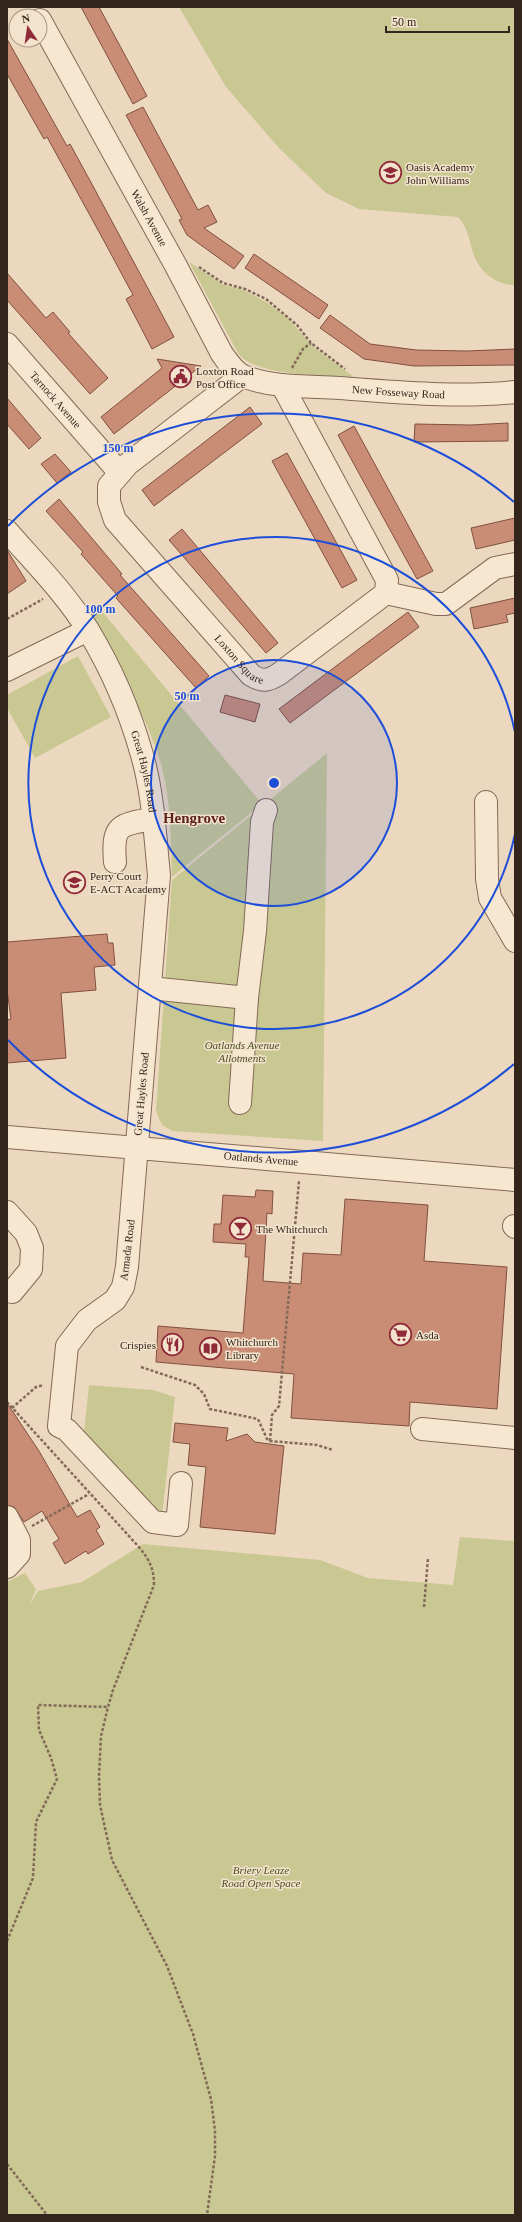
<svg xmlns="http://www.w3.org/2000/svg" width="522" height="2222" font-family="Georgia,serif">
<rect width="100%" height="100%" fill="#ecd8be"/>
<path fill="#c9c893" d="M179,7H515V285C500,286 484,275 477,262C469,248 471,230 458,217L359,209L326,193L279,148L226,87Z
M189,262L224,285L243,290L266,302L288,318L312,346L354,377C323,375 261,377 239,355Z
M95,603L262,804L172,877C171,840 171,800 161,764C145,710 113,659 81,613Z
M78,656L111,717L35,758L7,708V695Z
M327,753L323,1141L173,1131L162,1125L156,1111L172,880Z
M89,1385L153,1390L175,1397L162,1517L84,1433Z
M460,1537L515,1541V2215H7V1582L25,1573L36,1589L30,1604L38,1591L82,1582L143,1544L320,1560L368,1578L453,1585Z"/>
<path fill="#c98d75" stroke="#81503f" d="M81,7H99L147,96L133,104Z
M7,39L67,146L70,144L94,188L174,337L152,349L126,299L133,295L104,241L47,137L44,139L7,74Z
M143,107L198,210L208,205L217,222L204,228L244,256L234,269L187,235L179,220L182,219L126,115Z
M254,254L328,305L319,319L245,268Z
M7,273L46,318L53,312L70,332L68,333L108,378L90,394L7,300Z
M330,315L370,344L416,350L467,351L515,349V365L414,366L364,359L320,328Z
M157,359L201,366L114,434L101,417L162,368Z
M7,398L41,438L29,449L7,424Z
M250,407L262,424L154,506L142,490Z
M508,423V441L414,442L415,424L471,425Z
M354,426L433,571L417,579L338,435Z
M287,453L357,580L342,588L272,461Z
M55,454L71,472L57,483L41,464Z
M59,499L122,574L120,575L209,676L196,688L116,598L118,596L81,554L83,552L46,511Z
M515,518V540L476,549L471,528Z
M182,529L278,643L266,653L169,540Z
M7,550L26,581L7,594Z
M515,598V613L506,615L508,622L474,629L470,608Z
M408,612L419,627L290,723L279,709Z
M225,695L260,704L255,722L220,712Z
M107,934L108,943H113L115,965L94,967L96,990L61,993L66,1058L7,1063V1020L11,1019L7,990V942Z
M256,1190L273,1191L272,1214L267,1213L263,1281L301,1284L303,1253L341,1255L345,1199L428,1205L424,1261L507,1267L497,1409L410,1402L409,1426L291,1418L294,1374L156,1362L158,1326L243,1333L249,1257H245L246,1244L213,1242L214,1224H221L223,1195L255,1197Z
M7,1403L39,1451L77,1517L90,1510L100,1527L96,1530L104,1544L88,1554L86,1551L65,1564L53,1543L59,1539L42,1511L24,1522L14,1507L7,1505Z
M175,1423L228,1428L226,1441L247,1434L255,1442L284,1446L275,1534L200,1527L206,1467L188,1465L190,1444L173,1442Z"/>
<g fill="none" stroke-linecap="round" stroke-linejoin="round">
<defs>
<g id="minor">
<path id="s1" d="M40,20L176,266L222,354C228,362 234,372 243,376C272,388 308,386 339,388C397,392 456,398 515,392"/>
<path id="s2" d="M7,344L120,473"/>
<path id="s3" d="M242,376L128,464L109,486V502L115,520L251,675C262,682 268,681 279,674L386,593L387,580L282,385"/>
<path id="s4" d="M7,531C35,563 66,594 88,630C111,668 130,712 142,755C153,793 155,835 159,875L127,1267L123,1287L115,1300L87,1320L67,1346L59,1426L67,1430L153,1522L177,1525L181,1483"/>
<path d="M386,593L436,604H446L495,568L515,564"/>
<path d="M7,670L88,630"/>
<path d="M486,802L487,879L490,898L515,941"/>
<path d="M115,862C112,825 119,824 154,819"/>
<path d="M150,988L247,998L255,931L262,822L266,810"/>
<path d="M240,1103L247,998"/>
<path id="s5" d="M7,1137L515,1180"/>
<path d="M7,1212L26,1233L32,1248L31,1269L12,1292"/>
<path d="M514,1226L515,1227"/>
<path d="M422,1429L515,1438"/>
<path d="M7,1517L19,1540V1554L7,1567"/>
</g>
</defs>
<use href="#minor" stroke="#836958" stroke-width="24"/>
<path stroke="#836958" stroke-width="2.5" stroke-dasharray="3 2" stroke-linecap="butt" d="M199,267L223,283L245,289L266,299L297,325L311,343L345,369
M292,368L303,349L311,343
M7,619L43,599
M141,1367L195,1385L204,1394L210,1409L258,1419L267,1439L270,1441L317,1445L333,1450
M7,1402L138,1546C149,1559 154,1568 154,1585L113,1690L108,1707L101,1736L99,1776L100,1805L112,1860L167,1966L193,2034L211,2099L215,2131V2156L207,2215
M12,1408L36,1387L44,1385
M270,1441L272,1415L279,1406L299,1181
M32,1526L89,1494
M424,1607L428,1558
M7,1941L33,1878L36,1822L57,1779L51,1758L39,1730L38,1705L108,1707
M7,2164L47,2215"/>
<use href="#minor" stroke="#f7e7d1" stroke-width="22"/>
</g>
<circle cx="274" cy="783" r="123" fill="#1d4ed8" fill-opacity=".12"/>
<g fill="none" stroke="#1d4ed8" stroke-width="2">
<circle cx="274" cy="783" r="123"/>
<path d="M515 834A246 246 0 1 1 515 732"/>
<path d="M514 1064A370 370 0 0 1 8 1040M8 526A370 370 0 0 1 514 502"/>
</g>
<defs>
<symbol id="school-ring" viewBox="-11 -11 22 22"><circle r="9.5" fill="#f3e3cd" stroke="#902a39" stroke-width="1.5"/><path d="M0-5L7-2L0 1L-7-2ZM-4 1L0 2.5L4 1V4Q0 6-4 4Z" fill="#902a39"/></symbol>
<symbol id="civic-ring" viewBox="-11 -11 22 22"><circle r="9.5" fill="#f3e3cd" stroke="#902a39" stroke-width="1.5"/><path d="M-.6-6.5H3V-4.5H.6V-3L4-1V1h2V6H-6V1h2V-1L-.6-3ZM-1.2 2.5V6h2.4V2.5Z" fill="#902a39"/></symbol>
<symbol id="bar-ring" viewBox="-11 -11 22 22"><circle r="9.5" fill="#f3e3cd" stroke="#902a39" stroke-width="1.5"/><path d="M-6-5H6L.8 .8V4.5H3.5V6h-7V4.5H-.8V.8Z" fill="#902a39"/></symbol>
<symbol id="supermarket-ring" viewBox="-11 -11 22 22"><circle r="9.5" fill="#f3e3cd" stroke="#902a39" stroke-width="1.5"/><path d="M-6-5.5h2.5l.6 2H6L4.5 2H-2.5L-4.4-4H-6ZM-1.5 3.2a1.3 1.3 0 1 0 .1 0ZM3 3.2a1.3 1.3 0 1 0 .1 0Z" fill="#902a39"/></symbol>
<symbol id="restaurant-ring" viewBox="-11 -11 22 22"><circle r="9.5" fill="#f3e3cd" stroke="#902a39" stroke-width="1.5"/><path d="M-5-6h1v4h1v-4h1v4h1v-4h1v5L-1.5 .5V6h-2V.5L-5-1ZM5-6V6H3V1.5H1.5Q1.5-4 5-6Z" fill="#902a39"/></symbol>
<symbol id="library-ring" viewBox="-11 -11 22 22"><circle r="9.5" fill="#f3e3cd" stroke="#902a39" stroke-width="1.5"/><path d="M-6-4Q-3-5.5-.7-3.5V5Q-3 3-6 4ZM6-4Q3-5.5 .7-3.5V5Q3 3 6 4Z" fill="#902a39"/></symbol>
</defs>
<g fill-rule="evenodd">
<use href="#school-ring" x="378" y="160" width="25" height="25"/>
<use href="#civic-ring" x="168" y="364" width="25" height="25"/>
<use href="#school-ring" x="62" y="870" width="25" height="25"/>
<use href="#bar-ring" x="228" y="1216" width="25" height="25"/>
<use href="#supermarket-ring" x="388" y="1322" width="25" height="25"/>
<use href="#restaurant-ring" x="160" y="1332" width="25" height="25"/>
<use href="#library-ring" x="198" y="1336" width="25" height="25"/>
</g>
<g text-anchor="middle" stroke-width="3" stroke-linejoin="round" paint-order="stroke">
<g font-size="11" fill="#33241c" stroke="#f3e3cd" text-anchor="start">
<text x="406" y="171">Oasis Academy<tspan x="406" dy="13">John Williams</tspan></text>
<text x="196" y="375">Loxton Road<tspan x="196" dy="13">Post Office</tspan></text>
<text x="90" y="880">Perry Court<tspan x="90" dy="13">E-ACT Academy</tspan></text>
<text x="256" y="1233">The Whitchurch</text>
<text x="416" y="1339">Asda</text>
<text x="226" y="1346">Whitchurch<tspan x="226" dy="13">Library</tspan></text>
<text x="156" y="1349" text-anchor="end">Crispies</text>
</g>
<g font-size="11" fill="#33241c" stroke="#f3e3cd">
<text dy="4" stroke="none"><textPath href="#s1" startOffset="226">Walsh Avenue</textPath></text>
<text dy="4" stroke="none"><textPath href="#s1" startOffset="568">New Fosseway Road</textPath></text>
<text dy="4" stroke="none"><textPath href="#s2" startOffset="74">Tarnock Avenue</textPath></text>
<text dy="4" stroke="none"><textPath href="#s3" startOffset="395">Loxton Square</textPath></text>
<text dy="4" stroke="none"><textPath href="#s4" startOffset="281">Great Hayles Road</textPath></text>
<text transform="translate(141 1094) rotate(-85)" y="4">Great Hayles Road</text>
<text dy="4" stroke="none"><textPath href="#s5" startOffset="255">Oatlands Avenue</textPath></text>
<text transform="translate(127 1250) rotate(-83)" y="4">Armada Road</text>
</g>
<g font-size="11" font-style="italic" fill="#4a4f23" stroke="#f3e3cd">
<text x="242" y="1049">Oatlands Avenue<tspan x="242" dy="13">Allotments</tspan></text>
<text x="261" y="1874">Briery Leaze<tspan x="261" dy="13">Road Open Space</tspan></text>
</g>
<g font-size="15" font-weight="bold" fill="#5e221d" stroke="#f3e3cd">
<text x="194" y="823">Hengrove</text>
</g>
</g>
<circle cx="274" cy="783" r="6" fill="#1d4ed8" stroke="#f3e3cd" stroke-width="2"/>
<g font-size="12" text-anchor="middle" font-weight="bold" fill="#1d4ed8" stroke="#f3e3cd" stroke-width="3" stroke-linejoin="round" paint-order="stroke">
<text x="118" y="452">150 m</text>
<text x="100" y="613">100 m</text>
<text x="187" y="700">50 m</text>
</g>
<rect width="522" height="2222" fill="none" stroke="#33241c" stroke-width="16"/>
<g transform="translate(28 28) rotate(347)"><circle r="19" fill="#f3e3cd" stroke="#a69786"/>
<path d="M0-3L7 15L0 10L-7 15Z" fill="#902a39"/>
<text y="-6" font-size="11" font-weight="bold" text-anchor="middle" fill="#33241c">N</text>
</g>
<path d="M386 26v6h123v-6" fill="none" stroke="#33241c" stroke-width="2"/>
<text x="392" y="26" font-size="12" fill="#33241c" stroke="#f3e3cd" stroke-width="3" paint-order="stroke">50 m</text>
</svg>
